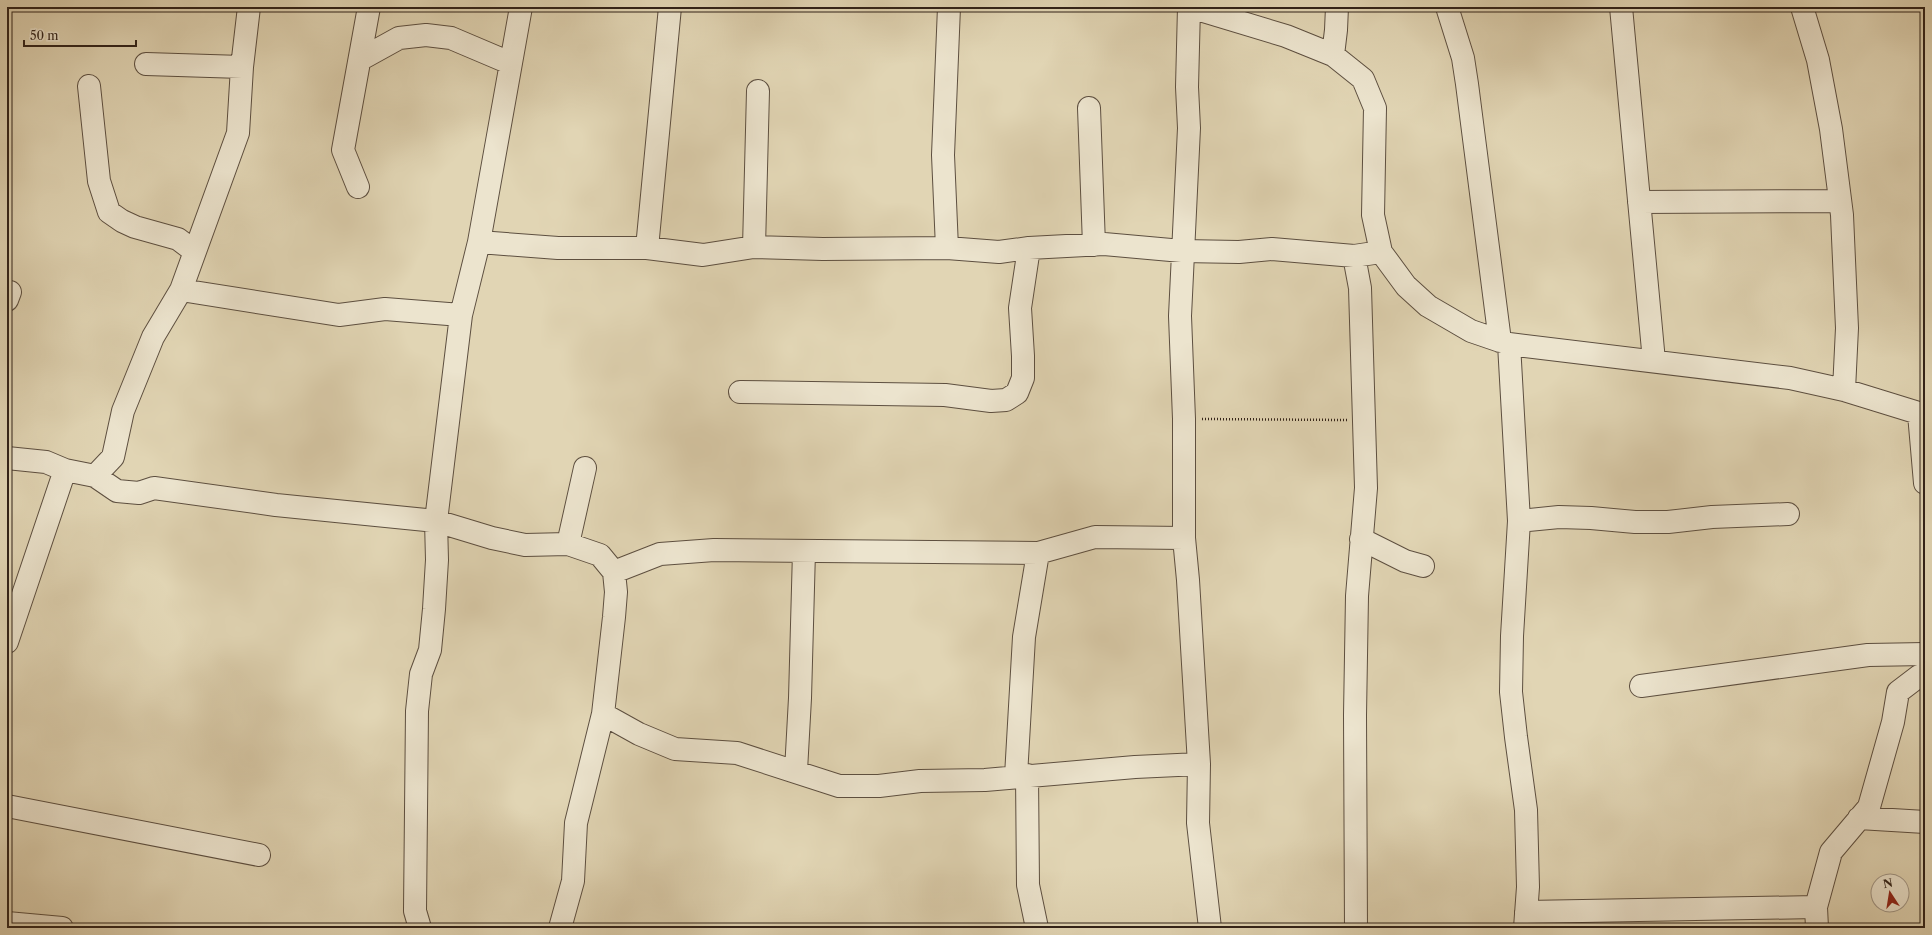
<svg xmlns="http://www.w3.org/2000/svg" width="1932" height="935" font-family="'Libre Caslon Text',serif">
<rect width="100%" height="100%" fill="#e1d5b4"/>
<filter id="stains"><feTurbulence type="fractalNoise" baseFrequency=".005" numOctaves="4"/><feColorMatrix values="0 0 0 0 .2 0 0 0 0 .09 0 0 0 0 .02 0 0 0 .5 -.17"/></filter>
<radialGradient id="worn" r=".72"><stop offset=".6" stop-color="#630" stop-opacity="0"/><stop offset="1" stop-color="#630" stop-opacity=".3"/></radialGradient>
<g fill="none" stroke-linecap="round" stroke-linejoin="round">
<defs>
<path id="minor" d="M1189,7L1187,87L1189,128L1180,316L1184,419V538L1188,580L1199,764L1198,823L1210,928
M1190,7L1286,36L1333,55L1363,79L1375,108L1373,215L1381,252L1406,286L1428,306L1471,331L1509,344L1790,378L1844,390L1925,415
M1447,7L1463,58L1467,84L1500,341
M1621,7L1654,361
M1802,7L1818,60L1831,129L1842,215L1847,328L1844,390
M1333,55L1336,30L1337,7
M361,59L399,38L426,35L451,38L510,63
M146,64L242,67
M89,86L99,181L109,212L122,221L135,227L178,239L194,251
M1089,108L1094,245
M358,187L343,150L369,7
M1639,202L1840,201
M479,242L558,248H647L703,255L754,247L823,249L947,248L999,252L1029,248L1104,244L1182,251L1239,252L1272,249L1354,256L1381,252
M754,247L758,91
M647,248L670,7
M947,248L943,155L949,7
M1354,256L1360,288L1366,488L1357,596L1355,715L1356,928
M181,290L339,315L385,309L461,315
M7,300L10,292
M1509,344L1519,521L1512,636L1511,692L1516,737L1526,810L1528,887L1525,928
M740,392L945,395L991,401L1006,400L1017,393L1023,378V356L1020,308L1029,248
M1919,414L1925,483
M7,458L46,462L65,470L95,476L117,491L139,493L154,488L276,505L436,521L492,538L525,545L568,544L600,555L614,572L616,592L614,617L603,714L576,823L573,881L560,928
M95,476L113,457L123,411L153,337L181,290L238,133L242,67L249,7
M1519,521L1559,517L1591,518L1635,522H1668L1712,517L1788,514
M1361,539L1405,561L1423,566
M568,544L585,468
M614,572L660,554L714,550L1038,553L1095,537L1184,538
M7,642L65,470
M1641,686L1868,655L1925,654
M603,714L639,734L675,749L737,753L839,786H879L920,781L985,780L1135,767L1199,764
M796,771L800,698L804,551
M1027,775L1028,885L1037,928
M1016,776L1024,637L1038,553
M7,806L259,855
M1859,818L1925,822
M1526,912L1816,907
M7,923L62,928
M420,928L415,911L417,711L421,674L430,650L434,609L437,560L436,521L461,315L479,242L521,7
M1817,928L1816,907L1831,852L1869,807L1893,722L1898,692L1919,676L1925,675"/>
</defs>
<use href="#minor" stroke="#5d4f40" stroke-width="24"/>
<path stroke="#312219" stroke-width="2.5" stroke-dasharray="1 2" stroke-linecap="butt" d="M1202,419L1347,420"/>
<use href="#minor" stroke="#ece4ce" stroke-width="22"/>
</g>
<rect width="1932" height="935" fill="none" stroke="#e1d5b4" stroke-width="24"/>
<rect x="8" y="8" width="1916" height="919" fill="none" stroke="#312219" stroke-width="2"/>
<rect x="12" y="12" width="1908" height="911" fill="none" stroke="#312219"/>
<g transform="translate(1890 893) rotate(348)"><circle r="19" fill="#ece4ce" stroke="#a19686"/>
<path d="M0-3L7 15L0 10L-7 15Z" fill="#8f2418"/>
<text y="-6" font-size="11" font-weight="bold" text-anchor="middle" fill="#312219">N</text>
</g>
<path d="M24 40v6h112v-6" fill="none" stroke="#312219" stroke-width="2"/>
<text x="30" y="40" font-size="12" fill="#312219" stroke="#ece4ce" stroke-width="3" paint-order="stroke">50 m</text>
<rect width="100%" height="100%" filter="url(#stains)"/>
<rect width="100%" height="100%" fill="url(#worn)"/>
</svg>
